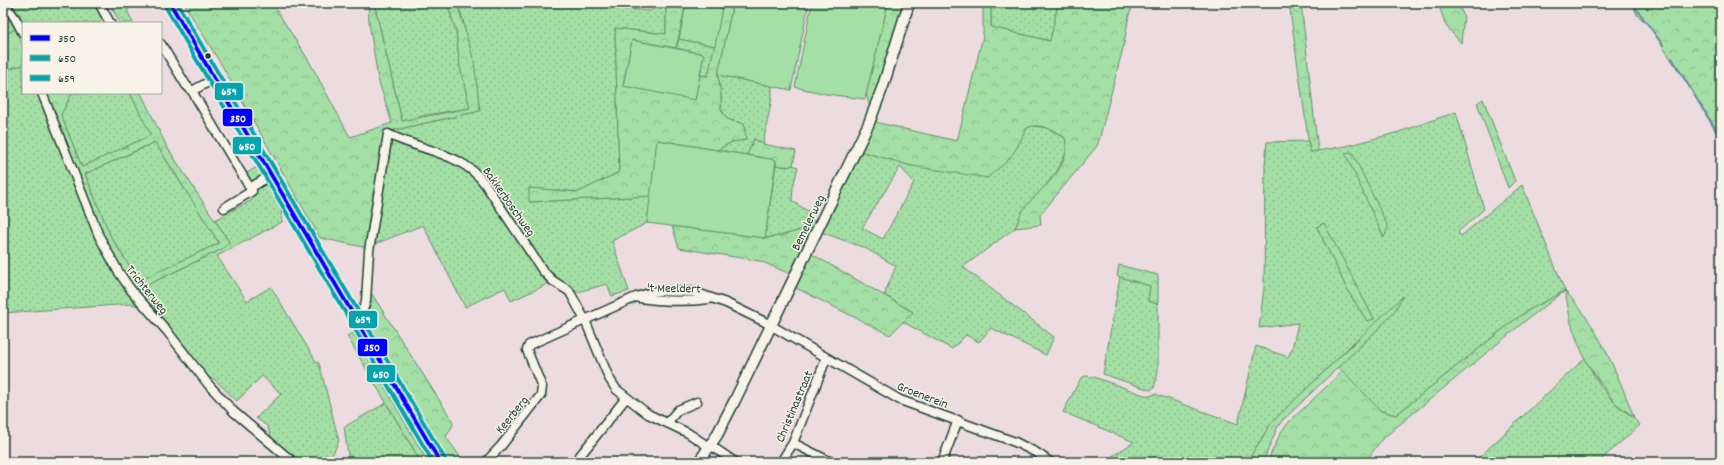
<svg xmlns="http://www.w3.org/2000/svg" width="1724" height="465" font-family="Dekko,sans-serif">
<defs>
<pattern id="grass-dots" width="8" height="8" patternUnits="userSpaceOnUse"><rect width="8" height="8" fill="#a4dfa5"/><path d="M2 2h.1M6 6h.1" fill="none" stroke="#8dc08f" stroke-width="1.8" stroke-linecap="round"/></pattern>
<pattern id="forest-crowns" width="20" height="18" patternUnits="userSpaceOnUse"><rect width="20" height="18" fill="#a4dfa5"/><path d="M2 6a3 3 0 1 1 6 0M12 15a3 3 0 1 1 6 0" fill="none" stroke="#8dc08f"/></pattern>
</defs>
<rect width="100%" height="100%" fill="#ecdce0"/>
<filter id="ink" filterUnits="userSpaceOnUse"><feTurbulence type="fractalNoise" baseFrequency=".025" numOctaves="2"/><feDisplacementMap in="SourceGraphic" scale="8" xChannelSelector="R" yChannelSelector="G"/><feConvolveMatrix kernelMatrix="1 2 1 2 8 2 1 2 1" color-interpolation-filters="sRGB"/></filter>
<g filter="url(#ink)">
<path fill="url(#grass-dots)" stroke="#628e6c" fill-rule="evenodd" d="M11,3H95L103,18L99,23H25Z
M109,3H138L127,10L133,23H120Z
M374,3H447L456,31L460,67L470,108L426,115L402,121Z
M457,3H629V9L650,11L656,7L657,3H666V34L615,28L619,172L579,192L529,188L530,202L651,196L647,223L612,241L629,291L612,296L607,284L578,292L543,275L548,284L511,301L505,288L465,307L423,225L375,244L390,131L480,111L463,19Z
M991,3H1058L1051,41L991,27Z
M3,11L15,29L3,36Z
M679,39L715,46L708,76L700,75L704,54L676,48Z
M23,65V93H44L118,278L140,307L132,304L3,313V71Z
M718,75L772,86V97L763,144L754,139L747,155L717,150L732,142L745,140L744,124L727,119L721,109V95Z
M72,93H130L152,135L82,167L61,115Z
M1456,112L1484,209L1458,232L1461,236L1522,185L1565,291L1529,310L1513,321L1396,415L1381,411L1338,367L1382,325L1355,341L1279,416L1270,425L1247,462H1114L1111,457L1134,442L1063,412L1081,378L1086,376L1094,377L1144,395L1150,396L1155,394L1238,424L1256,346L1288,357L1292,349L1298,323L1259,328L1264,288L1265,163L1267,142L1308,141L1310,152L1346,146L1399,132ZM1323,223L1374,319H1373L1367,320L1349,293L1317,227Z
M1032,126L1047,128L1065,138L1067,148L1066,153L1056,173L1021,214L1015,228L963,267L1054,337L1046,355L991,328L979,342L966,335L952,349L903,322L913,312L884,295L896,266L865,248L821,232L860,151L912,166L994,170C1012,159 1017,146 1027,128ZM900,167L914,182L883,239L862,228Z
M156,142C174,177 200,208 219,243L139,281L111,237L85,174Z
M776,165L787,167L793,165L798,167L793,187L792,201L811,213L801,230L780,236L765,238Z
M257,167L281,209L282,222L217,256L247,301L271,287L317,363H319L339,441L329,462H297L273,441L267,426L256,418L281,394L262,376L237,401L214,379H206L161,321L151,300L143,287L222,249L229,242L215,220L252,200L240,177Z
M1120,277L1150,286L1148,301L1158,304V372L1154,388L1150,390L1103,374Z
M1585,358C1592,373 1602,390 1614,402C1622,410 1632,415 1640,425L1602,459L1605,462H1474Z
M386,403L421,462H349L344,427Z"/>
<path fill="url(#forest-crowns)" stroke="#628e6c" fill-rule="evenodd" d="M187,3H272L309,61L350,137L392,123L378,79L369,22L368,3H374L402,121L470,108L460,67L456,31L447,3H457L474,61L480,111L390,131L375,244L363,247L320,238L221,64L186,7Z
M666,3H686L676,48L632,40L623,85L695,99L700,75L708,76L722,8L696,3H733L718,75L721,95V109L727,119L744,124L746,140L732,142L717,150L657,140L651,196L529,202V188L579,192L619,172L615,28L666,34Z
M888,3H913L874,120L879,123L957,141L983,36V3H991V27L1050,41L1058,3H1134L1129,15L1124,44L1099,140L1097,146L1040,215L1041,225L1015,228C1018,223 1019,218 1021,213C1036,190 1073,170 1065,138C1055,130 1039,122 1027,128C1021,139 1015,154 1005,163C999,169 994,170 988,178L912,166L860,151L874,120L866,94Z
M1289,3H1301L1318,151L1310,152Z
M1438,3H1458L1464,17L1461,43L1446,26Z
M1632,3H1721V136L1648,24L1637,15Z
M15,29L23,46V65L3,71V36Z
M44,93H72L61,115L82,167L151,135L130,93H141L167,147L229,242L222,249L143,287L151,300L161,321L138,295L103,242ZM155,142L219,243L139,281L111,237L85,174Z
M1483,99L1515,181L1508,188L1477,103Z
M754,139L763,144L796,151L793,165L787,167L776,165V160L747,155Z
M1352,152L1388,227L1384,238L1345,153Z
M809,219L816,222L790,274L760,261L679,248L672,226L765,238L780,236L801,230Z
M1324,223L1374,319L1367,321L1349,293L1317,227Z
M810,253L913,312L890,335L794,287Z
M1119,265L1158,275V304L1148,301L1150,286L1117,276Z
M370,291L452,420L453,425L446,437L464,462H450L365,317Z
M1565,291C1598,325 1617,373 1634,417L1614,402L1588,365L1578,343L1571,323L1565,291L1525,321L1382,439L1365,462H1267L1281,432L1290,421L1343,371L1381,411L1396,415L1513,321L1529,310Z
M1403,296L1395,310L1382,325L1282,421L1277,428L1263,462H1247L1270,425L1278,416Z
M353,333L428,462H421L347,336Z"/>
<path fill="#a4dfa5" stroke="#628e6c" d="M686,3H696L722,8L715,46L679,39Z
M733,3H809L791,90L718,75Z
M812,3H888L865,99L826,94L795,87Z
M632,40L704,54L695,100L623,86Z
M657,140L776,160L765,238L647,223Z"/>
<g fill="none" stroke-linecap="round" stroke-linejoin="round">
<path stroke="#608da1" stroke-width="2" d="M1632,3L1663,45
M1672,58L1721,139"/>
<defs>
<path id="minor" d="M4,3L15,18L23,33
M99,3L110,23
M161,44L186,85L192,91L250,188L271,175
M192,91L214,79
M42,93L99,236L118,271L131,290L167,331L208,384L234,412L293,462
M224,208L252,191L250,188
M639,298C662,301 686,302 709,299
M354,316L363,310L366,301L369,251L388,134C421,151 462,152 485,184L543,271L553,281L569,291L572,296L585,320L609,378L616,389L648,414L688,433L709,447
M667,423L678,410L697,402
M793,443L831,462
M710,445L735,462
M486,462L501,446L541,395L542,387L527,350L529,345L636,297L656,291L694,292L726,303L765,322L900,400L1015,442L1037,453L1050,462
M575,462L626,398
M781,462L793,443L826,359
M942,462L958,420"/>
<path id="tertiary" d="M699,462L717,435L735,400L869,123L883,86L909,3"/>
<path id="primary" d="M170,3L440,462"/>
</defs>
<use href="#minor" stroke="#1f3d34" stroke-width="11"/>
<use href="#tertiary" stroke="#1f3d34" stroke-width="13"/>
<use href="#primary" stroke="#1f3d34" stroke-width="15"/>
<use href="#minor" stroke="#f7f3e8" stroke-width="8"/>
<use href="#tertiary" stroke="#f7f3e8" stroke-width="10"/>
<use href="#primary" stroke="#f7f3e8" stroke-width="12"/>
<defs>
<path id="bus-1" d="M170,3L440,462"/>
<path id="bus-2" d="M165,6L433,462"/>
<path id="bus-3" d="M177,3L445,459"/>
</defs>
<use href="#bus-1" stroke="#f7f3e8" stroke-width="7"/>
<use href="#bus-2" stroke="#f7f3e8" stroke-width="7"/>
<use href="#bus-3" stroke="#f7f3e8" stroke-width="7"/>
<use href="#bus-1" stroke="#00f" stroke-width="4"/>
<use href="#bus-2" stroke="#06a4ae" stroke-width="4"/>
<use href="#bus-3" stroke="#06a4ae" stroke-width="4"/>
</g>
</g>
<circle fill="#1f3d34" stroke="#f7f3e8" stroke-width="1.5" cx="208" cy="56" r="3.5"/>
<g text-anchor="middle" stroke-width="3" stroke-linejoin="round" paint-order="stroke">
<g font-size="13" fill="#1f3d34" stroke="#f7f3e8">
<text transform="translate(510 201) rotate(55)" y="5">Bakkerboschweg</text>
<text transform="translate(807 222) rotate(-64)" y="5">Bemelerweg</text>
<text transform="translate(674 287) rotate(1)" y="5">'t Meeldert</text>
<text transform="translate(148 289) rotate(51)" y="5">Trichterweg</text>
<text transform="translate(923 394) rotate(21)" y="5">Groenerein</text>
<text transform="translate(793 406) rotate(-67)" y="5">Christinastraat</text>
<text transform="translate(511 414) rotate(-51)" y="5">Keerberg</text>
</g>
</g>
<g stroke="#f7f3e8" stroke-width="1.5">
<rect x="214" y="82" width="30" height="19" rx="4" fill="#06a4ae"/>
<rect x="222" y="108" width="31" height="19" rx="4" fill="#00f"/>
<rect x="232" y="136" width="30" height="19" rx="4" fill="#06a4ae"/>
<rect x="348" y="310" width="30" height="19" rx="4" fill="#06a4ae"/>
<rect x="357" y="338" width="31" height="19" rx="4" fill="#00f"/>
<rect x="366" y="364" width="30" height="19" rx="4" fill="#06a4ae"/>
</g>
<g font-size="11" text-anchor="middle" font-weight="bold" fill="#fff">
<text x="229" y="95">659</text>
<text x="238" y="122">350</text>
<text x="247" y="150">650</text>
<text x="363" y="323">659</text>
<text x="372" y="351">350</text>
<text x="381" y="378">650</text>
</g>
<rect width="1724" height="465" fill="none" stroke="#f7f3e8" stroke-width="16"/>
<rect x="8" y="8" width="1708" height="449" fill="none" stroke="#1f3d34" stroke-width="1.5" filter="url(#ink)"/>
<rect x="22" y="22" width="140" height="72" fill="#f7f3e8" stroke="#a1aaa0"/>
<rect x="30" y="35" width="20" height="6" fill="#0000ff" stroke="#a1aaa0"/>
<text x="58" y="42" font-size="12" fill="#1f3d34">350</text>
<rect x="30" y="55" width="20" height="6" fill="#06a4ae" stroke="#a1aaa0"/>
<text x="58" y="62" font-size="12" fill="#1f3d34">650</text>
<rect x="30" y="75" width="20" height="6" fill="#06a4ae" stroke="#a1aaa0"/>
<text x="58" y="82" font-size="12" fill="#1f3d34">659</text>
</svg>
